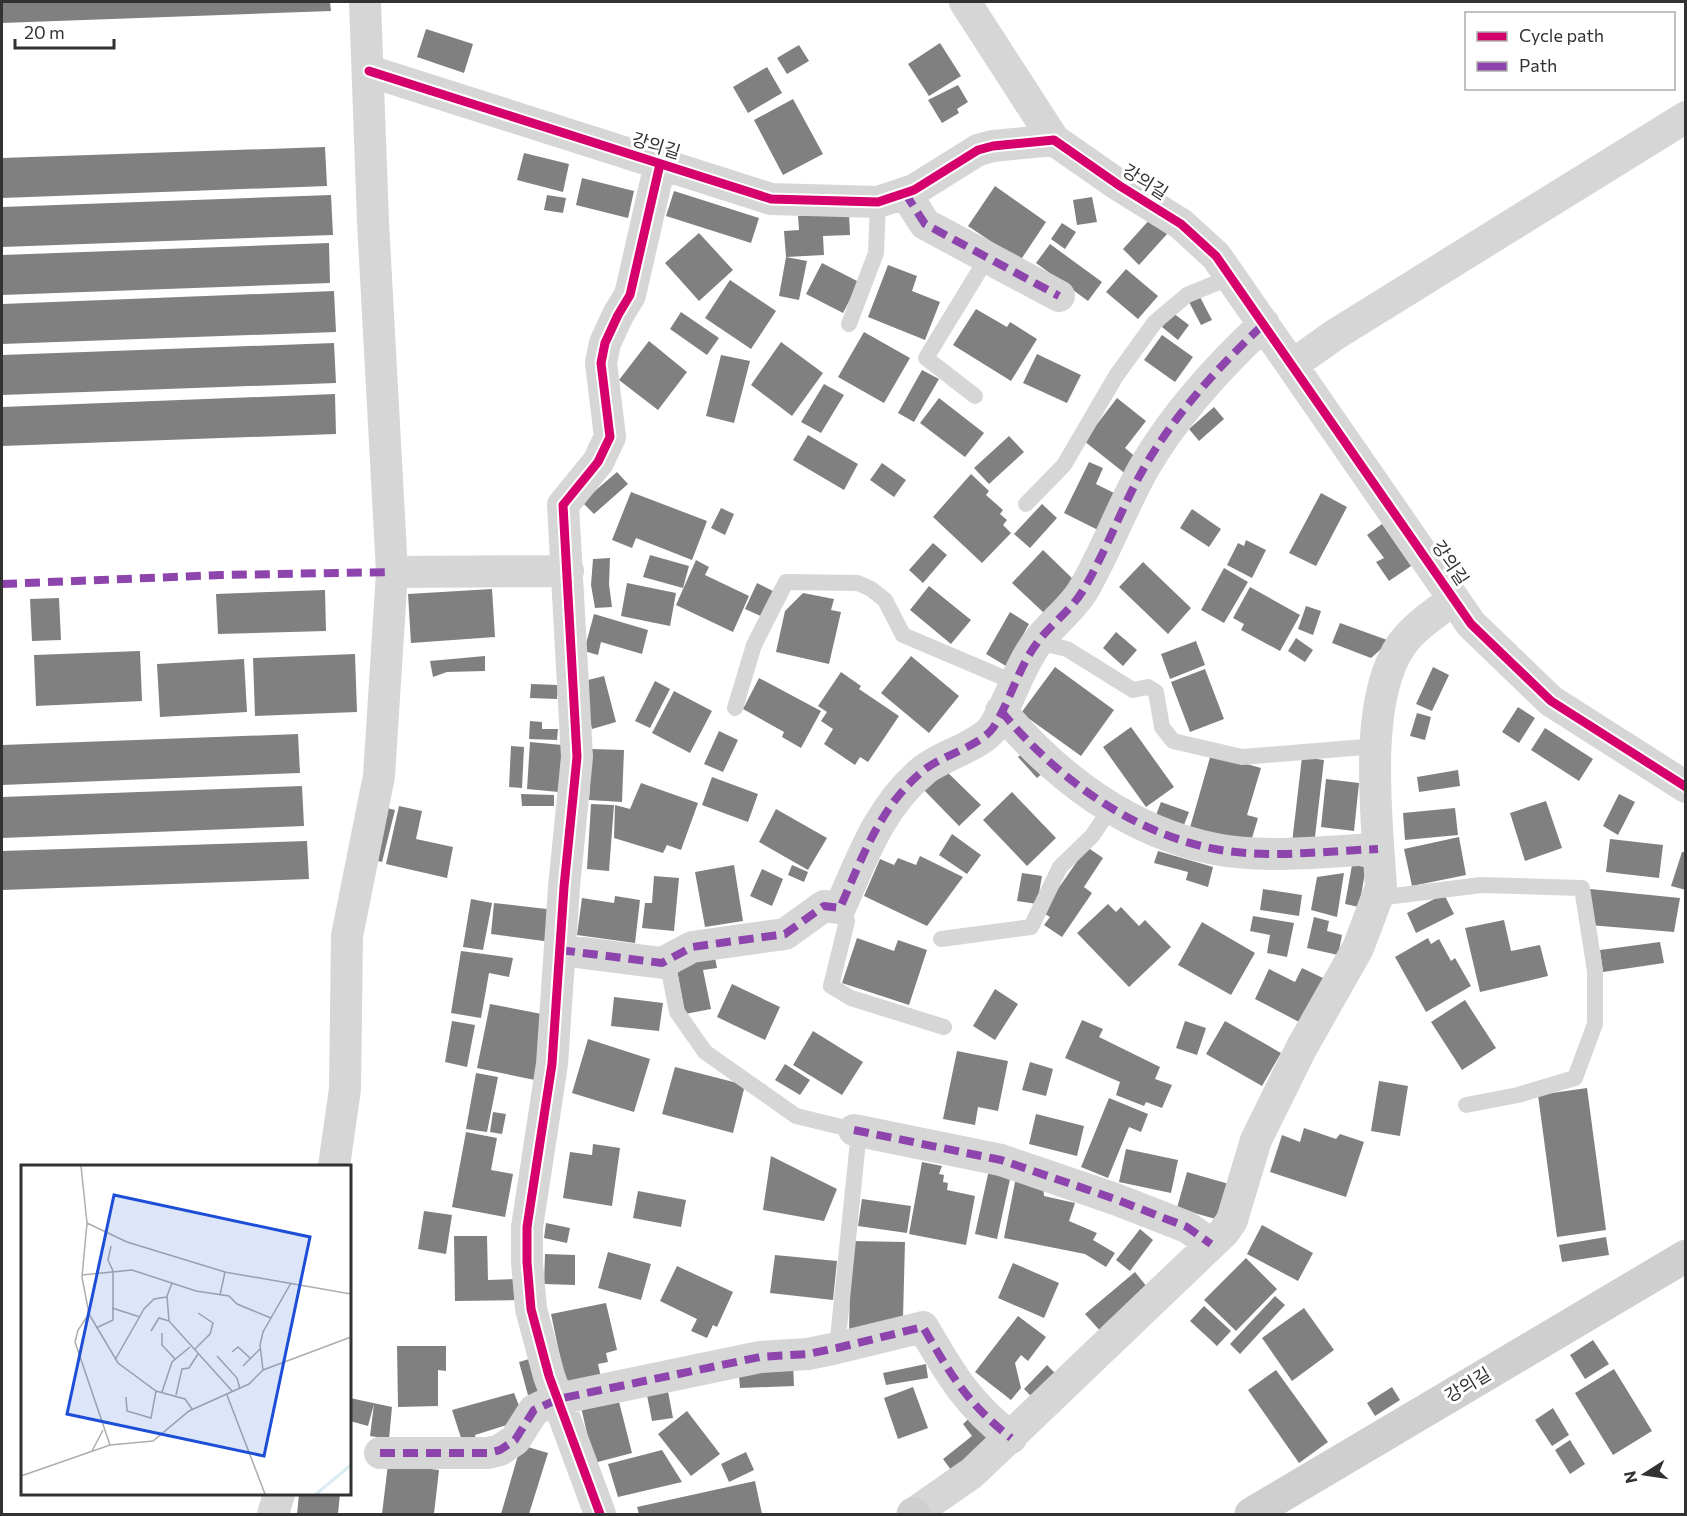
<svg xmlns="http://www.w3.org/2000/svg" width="1687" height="1516" font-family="Commissioner,'Noto Sans KR',sans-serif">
<rect width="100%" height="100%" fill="#fff"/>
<path fill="#808080" d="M2,2H330L331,11L2,23Z
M426,29L473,44L464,73L417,57Z
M940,43L961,76L929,96L908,64Z
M799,45L809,61L787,74L777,58Z
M767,67L782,93L748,113L733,87Z
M958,85L968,102L957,109L959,113L942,123L928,100Z
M793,99L823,154L783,175L754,120Z
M325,147L327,186L2,198V158Z
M524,153L569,164L563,192L517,180Z
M582,178L634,191L628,218L576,205Z
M995,186L1046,222L1020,261L968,226Z
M674,191L759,218L751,243L666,216Z
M331,195L333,235L2,247V207Z
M547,195L566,198L563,213L544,210Z
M1092,197L1097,222L1077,225L1073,200Z
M849,213L850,235L823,236L824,255L786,257L784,231L799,230L798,216Z
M1152,217L1168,233L1139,265L1123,249Z
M1062,223L1076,232L1065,249L1051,239Z
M699,233L733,270L699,301L665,263Z
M329,243L330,283L2,295V255Z
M1050,244L1102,282L1088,301L1036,263Z
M786,257L807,261L799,300L779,296Z
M822,263L859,282L843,313L806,294Z
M888,265L917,276L912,291L940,302L925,340L868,317Z
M1126,269L1158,296L1138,319L1106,292Z
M730,280L776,311L751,349L705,318Z
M334,291L336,332L2,344V304Z
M1200,297L1212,320L1201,325L1189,302Z
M976,309L1007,327L1010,322L1037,339L1011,381L953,345Z
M681,312L719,338L707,355L670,329Z
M1173,313L1189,325L1178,340L1162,327Z
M864,332L910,358L884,403L838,377Z
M1162,335L1193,357L1175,382L1144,360Z
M649,341L687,372L658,410L619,380Z
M781,342L823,373L792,416L751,385Z
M334,343L336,383L2,395V355Z
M1037,354L1081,375L1067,403L1023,383Z
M721,355L750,361L734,423L706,416Z
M922,370L939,379L914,422L898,413Z
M824,384L844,395L821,433L801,422Z
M335,394L336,434L2,446V407Z
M939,398L984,433L965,457L920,423Z
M1117,398L1146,421L1125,448L1138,459L1127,475L1084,441Z
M1214,407L1224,419L1199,441L1189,429Z
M808,435L858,464L844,490L793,460Z
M1009,436L1024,452L989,484L974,468Z
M1089,462L1103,468L1096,484L1120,496L1102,532L1064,513Z
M882,463L906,480L894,497L870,480Z
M617,472L628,484L594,514L582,502Z
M971,474L989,491L986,495L1003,510L1000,514L1007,520L1003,525L1011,533L982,563L933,517Z
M631,492L707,521L692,560L636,538L632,548L612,540Z
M1321,493L1347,507L1316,566L1289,553Z
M1042,504L1057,518L1030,548L1014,534Z
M721,508L734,514L725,535L711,528Z
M1192,509L1221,529L1209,547L1180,528Z
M1382,524L1411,566L1389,581L1376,562L1384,558L1367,535Z
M1246,540L1266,550L1252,578L1227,565L1238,543L1244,546Z
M933,543L947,555L923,583L909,570Z
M1043,550L1074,580L1044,613L1012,583Z
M650,555L689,566L683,588L643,577Z
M610,558L609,584L612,607L595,608L591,585L593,559Z
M696,560L709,567L705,575L749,596L733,632L676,605Z
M1143,562L1191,608L1168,634L1119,587Z
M1224,568L1248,582L1224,623L1201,610Z
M627,583L676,593L670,626L621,616Z
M757,583L777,593L765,618L745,609Z
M929,586L971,620L951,644L910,610Z
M1250,587L1300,615L1280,651L1241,630L1244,624L1233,618Z
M492,589L495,637L411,643L408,594Z
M325,590L326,631L218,634L216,594Z
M803,593L834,599L831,610L841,612L829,664L776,652L785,611Z
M59,598L61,640L32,641L30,599Z
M1306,606L1321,611L1313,635L1298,629Z
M1010,612L1029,624L1006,666L986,654Z
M594,614L648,630L642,654L601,642L598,655L584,651Z
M1340,623L1390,641L1371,658L1332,643Z
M1116,632L1137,650L1123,666L1103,648Z
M1296,638L1313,650L1305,662L1288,651Z
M1196,641L1205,665L1170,679L1161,654Z
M140,651L142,701L36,706L34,655Z
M355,654L357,712L255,716L253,658Z
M485,656V671L447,672L433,677L430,661Z
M911,656L959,696L929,733L881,693Z
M244,659L247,712L160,717L157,664Z
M1055,667L1114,710L1081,756L1021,713Z
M1433,667L1449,675L1432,711L1416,704Z
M1205,669L1224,719L1190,732L1171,682Z
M841,672L861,686L859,689L899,716L868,762L860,757L855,765L824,744L833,729L821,721L827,712L818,706Z
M604,676L616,722L592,729L580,682Z
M759,678L821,711L801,748L782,737L784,732L743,709Z
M655,681L670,689L650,728L635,721Z
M531,684L558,685L557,699L530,698Z
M674,691L712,711L690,753L652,733Z
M1518,707L1535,718L1519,743L1502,732Z
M1417,713L1431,717L1425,740L1410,736Z
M530,721L542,722V729H558L557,740L529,739Z
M1131,727L1174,787L1146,807L1103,747Z
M1545,728L1593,759L1579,781L1531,750Z
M719,731L738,740L723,772L704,764Z
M298,734L300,773L2,785V745Z
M530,742L562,745L559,792L527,789Z
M511,746L524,747L522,788L509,787Z
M592,749L624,750L622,802L589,800Z
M1027,749L1046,770L1037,778L1018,757Z
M1211,754L1261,768L1247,815L1258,818L1249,848L1189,831Z
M1302,757L1324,760L1314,845L1292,843Z
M943,768L981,805L959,826L923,789Z
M1458,770L1460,786L1419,792L1417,777Z
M712,777L758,794L748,822L702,805Z
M1326,779L1359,783L1354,831L1321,827Z
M641,783L698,803L681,850L667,845L663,853L614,838L615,805L630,809Z
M302,786L304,826L2,838V797Z
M1012,792L1056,838L1027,866L983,820Z
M521,794L554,795V806H522Z
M1619,794L1635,802L1618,835L1603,826Z
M1546,801L1562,848L1525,861L1510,813Z
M1161,802L1189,812L1184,825L1156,815Z
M591,804L614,805L609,871L587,869Z
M399,806L422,811L416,839L453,847L447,878L386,864Z
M383,807L395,810L382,862L370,859Z
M1455,808L1458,835L1405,840L1403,813Z
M776,809L827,838L808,870L759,842Z
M952,834L981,855L967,874L939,855Z
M1459,837L1466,875L1412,886L1404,849Z
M1610,839L1663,845L1659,878L1606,872Z
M307,841L309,879L2,890V851Z
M1087,847L1103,858L1084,887L1092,893L1062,937L1044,925L1050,917L1042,912Z
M1158,851L1213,867L1208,887L1186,880L1188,872L1154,863Z
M1682,852H1686V890L1671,886Z
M920,856L963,877L927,926L864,896L880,859L894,865L898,858L916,865Z
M734,865L743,921L705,927L695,872Z
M792,865L808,872L804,882L788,875Z
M1352,865L1366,867L1359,907L1345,904Z
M762,869L783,879L772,906L750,896Z
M1022,873L1042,876L1037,904L1017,901Z
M1344,873L1337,917L1311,910L1317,877Z
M654,876L679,878L674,931L642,928L645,903H652Z
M1263,889L1302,895L1299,916L1260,910Z
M1590,889L1680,898L1674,932L1589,925Z
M1444,894L1454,914L1416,933L1407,913Z
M615,896L640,900L635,943L577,935L582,898L614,903Z
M471,899L492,903L483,950L463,947Z
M494,903L555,910L551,942L491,934Z
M1108,904L1116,912L1121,907L1139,926L1145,920L1171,947L1129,987L1077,933Z
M1253,916L1294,923L1287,957L1267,953L1270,935L1250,931Z
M1314,917L1329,921L1327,931L1342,935L1338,955L1307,948Z
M1504,920L1511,951L1540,945L1548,976L1480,992L1465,928Z
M1202,922L1255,953L1231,995L1178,965Z
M857,938L894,951L898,940L927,950L909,1005L842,983Z
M1428,938L1431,944L1439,939L1451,961L1455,958L1471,986L1426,1012L1395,957Z
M1660,942L1664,963L1603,972L1600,950Z
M461,951L513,958L509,977L489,973L481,1018L451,1013Z
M714,952L717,968L703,970L711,1009L685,1014L676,965Z
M1302,968L1325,979L1303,1024L1255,999L1269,969L1295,982Z
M732,984L780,1007L765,1040L717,1017Z
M995,989L1018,1004L995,1040L973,1026Z
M614,997L663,1003L659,1031L611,1026Z
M1465,1000L1496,1048L1462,1070L1431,1022Z
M490,1004L547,1015L535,1080L477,1068Z
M1082,1020L1103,1029L1099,1037L1160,1067L1155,1079L1172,1085L1162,1108L1146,1102L1144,1106L1116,1095L1120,1082L1065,1058Z
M452,1021L475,1025L467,1067L445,1062Z
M1185,1021L1206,1028L1197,1055L1176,1048Z
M1225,1021L1281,1053L1262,1086L1206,1054Z
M813,1031L863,1062L842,1095L793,1065Z
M588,1039L650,1059L634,1112L572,1093Z
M957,1051L1008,1061L998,1111L978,1107L975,1125L943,1119Z
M1030,1062L1053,1069L1046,1096L1022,1090Z
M785,1064L810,1080L800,1095L775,1080Z
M675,1067L745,1085L733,1133L662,1114Z
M476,1073L498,1077L487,1132L466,1129Z
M1379,1081L1408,1086L1400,1136L1371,1131Z
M1587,1088L1606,1230L1557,1237L1538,1095Z
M1109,1098L1148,1114L1141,1132L1129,1127L1108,1178L1081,1167Z
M493,1112L506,1114L502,1134L490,1132Z
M1036,1114L1084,1126L1077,1156L1029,1144Z
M1304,1128L1336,1139L1340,1134L1364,1142L1346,1197L1270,1172L1282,1135L1300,1142Z
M466,1132L497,1138L491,1170L513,1174L505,1217L452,1207Z
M593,1144L620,1148L612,1206L563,1198L570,1152L592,1155Z
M1126,1149L1178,1160L1171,1193L1119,1182Z
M771,1156L837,1189L824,1221L763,1210Z
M922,1162L942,1166L939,1174L944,1175L943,1182L948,1183L947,1190L975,1196L966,1245L909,1234Z
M990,1165L1012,1170L997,1239L975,1234Z
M1187,1172L1229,1184L1219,1220L1177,1208Z
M1016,1177L1043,1185L1044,1196L1075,1203L1069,1221L1097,1233L1093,1240L1115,1253L1106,1267L1085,1254L1004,1238Z
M638,1191L686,1200L681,1227L633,1218Z
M862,1199L911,1206L907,1233L858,1226Z
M424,1211L452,1215L446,1254L418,1249Z
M546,1223L570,1228L567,1243L544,1238Z
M1262,1225L1313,1253L1298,1281L1247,1254Z
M1140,1229L1153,1240L1130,1271L1116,1260Z
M454,1236H487L488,1280L519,1279V1300L455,1301Z
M1606,1237L1609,1255L1562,1262L1559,1245Z
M851,1241L905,1242L903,1318L849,1332Z
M608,1252L651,1264L641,1300L598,1288Z
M545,1254L575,1255V1285L544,1284Z
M775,1255L837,1261L833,1300L770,1293Z
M1246,1258L1277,1289L1236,1331L1204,1300Z
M1013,1263L1059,1283L1044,1318L998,1298Z
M677,1266L733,1292L717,1327L713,1325L707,1338L691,1331L697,1319L660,1301Z
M1135,1272L1152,1293L1103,1334L1085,1314Z
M1275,1296L1285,1305L1240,1354L1230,1344Z
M606,1303L617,1350L606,1353L608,1362L598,1364L602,1382L567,1390L551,1314Z
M1204,1306L1231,1331L1217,1346L1190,1321Z
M1304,1308L1334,1350L1292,1381L1262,1338Z
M1018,1316L1046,1337L1028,1361L1021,1355L1015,1363L1021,1388L1011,1400L975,1372Z
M1593,1340L1609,1364L1585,1379L1570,1355Z
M397,1346H446V1371L438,1370V1406L398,1407Z
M536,1357L546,1395L529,1399L519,1362Z
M793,1363L794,1386L740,1388L738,1365Z
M926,1364L928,1378L886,1385L883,1373Z
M1047,1365L1056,1374L1033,1398L1024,1389Z
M1614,1369L1652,1431L1613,1455L1575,1393Z
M1276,1370L1328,1442L1299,1463L1248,1390Z
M667,1386L673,1418L652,1421L646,1390Z
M913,1387L928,1428L898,1439L884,1398Z
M1392,1387L1400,1400L1375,1416L1367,1403Z
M514,1393L520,1408L513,1423L475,1435L476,1440L462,1441L452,1410Z
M617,1394L632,1453L594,1463L580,1403Z
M350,1398L392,1407L389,1439L370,1436L374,1404L368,1426L350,1421Z
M1553,1408L1569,1435L1552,1446L1535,1420Z
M687,1411L720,1454L691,1476L658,1434Z
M973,1415L994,1442L954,1474L943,1459L972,1436L963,1424Z
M1570,1440L1585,1464L1570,1474L1555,1450Z
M521,1445L548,1453L529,1514H501Z
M662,1450L682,1482L618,1497L608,1464Z
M746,1452L754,1470L729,1482L721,1464Z
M388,1464L439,1470L434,1514H382Z
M755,1481L762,1514H639L637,1507Z
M299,1494H340L338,1514H297Z"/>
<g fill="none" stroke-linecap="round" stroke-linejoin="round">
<path stroke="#d6d6d6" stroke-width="16" d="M849,324L876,253L878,202
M975,396L926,358L987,258
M1026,504L1064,465L1116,376L1155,322L1187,295L1231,277
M1038,642L1067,649L1133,690L1148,687L1156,692L1162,727L1173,741L1242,757L1377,746
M735,708L754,645L786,582L858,583L871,589L885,600L903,635L1016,683
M1378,898L1481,885L1582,888L1595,971V1024L1575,1078L1518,1095L1466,1105
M840,908L847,921L831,986L851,998L944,1027
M941,939L1031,927L1060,867L1092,836L1111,808
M667,960L677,1012L705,1052L796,1116L854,1130
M837,1348L859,1131"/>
<path stroke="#d6d6d6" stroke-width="32" d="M365,2L373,222L392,572L568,571
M965,2L1054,140
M369,71L771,199L878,202L914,190L978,150L993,146L1054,140L1120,186L1181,224L1216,256L1471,624L1551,701L1686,787
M905,193L925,224L1059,296
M1292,365L1336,334L1686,117
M1001,711C1056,777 1129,832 1215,849C1267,859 1325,851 1378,849
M560,950L662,963L692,947L785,934L824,906L840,908C862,858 880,806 924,770C943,755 980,746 993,728C1010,702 1018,668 1037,643C1050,625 1070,611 1082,592C1106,552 1122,506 1145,466C1176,413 1220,365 1264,324
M854,1130L1001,1160L1115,1199L1187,1227L1211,1244
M334,1166L345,1089L347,936L379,776L392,572
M380,1453H488L500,1450L515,1440L534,1410L558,1399L760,1357L808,1354L837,1348L923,1327C951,1375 966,1402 1011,1438
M273,1514L279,1494
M600,1514L549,1376L531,1309L527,1262V1227L552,1064L564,887L577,757L563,505L598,462L610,437L601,363L605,343L618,315L630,295L660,164
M913,1514L972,1473L1224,1232L1232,1220L1256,1140L1302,1047L1358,948L1381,887C1377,821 1362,700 1402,644C1415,626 1437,612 1454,599"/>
<path stroke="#cfcfcf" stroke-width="33" d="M913,1514H914
M1251,1514L1686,1256"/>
<path stroke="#8e44ad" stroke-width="8" stroke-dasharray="15 8" stroke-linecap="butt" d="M905,193L925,224L1059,296
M2,584L222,575L392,572
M1001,711C1056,777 1129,832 1215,849C1267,859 1325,851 1378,849
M560,950L662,963L692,947L785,934L824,906L840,908C862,858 880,806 924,770C943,755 980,746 993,728C1010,702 1018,668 1037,643C1050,625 1070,611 1082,592C1106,552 1122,506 1145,466C1176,413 1220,365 1264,324
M854,1130L1001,1160L1115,1199L1187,1227L1211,1244
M380,1453H488L500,1450L515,1440L534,1410L558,1399L760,1357L808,1354L837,1348L923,1327C951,1375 966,1402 1011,1438"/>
<defs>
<path id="cycleway" d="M369,71L771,199L878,202L914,190L978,150L993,146L1054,140L1120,186L1181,224L1216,256L1471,624L1551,701L1686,787
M600,1514L549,1376L531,1309L527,1262V1227L552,1064L564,887L577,757L563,505L598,462L610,437L601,363L605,343L618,315L630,295L660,164"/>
</defs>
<use href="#cycleway" stroke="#fff" stroke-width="13"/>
<use href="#cycleway" stroke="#d6006c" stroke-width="9"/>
</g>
<g text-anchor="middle" stroke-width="6" stroke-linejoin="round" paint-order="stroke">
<g font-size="18" fill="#323232" stroke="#fff">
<text transform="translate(656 146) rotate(17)" y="6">강의길</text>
<text transform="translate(1145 182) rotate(32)" y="6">강의길</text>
<text transform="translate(1450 563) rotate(56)" y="6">강의길</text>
<text transform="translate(1468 1385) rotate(-31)" y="6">강의길</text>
</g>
</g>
<g transform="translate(21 1165)">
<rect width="330" height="330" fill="#fff"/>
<path fill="none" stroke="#dcecf3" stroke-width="3" d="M295,329L330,300"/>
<path fill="none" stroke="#adadad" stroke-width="1.5" d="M60,1L66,58L61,112L68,149L57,165L54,177L89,280M66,58L106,77L204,107M61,110L111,105L175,126L208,131L216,139L250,153M151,118L146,131L148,156L212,227M199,130L204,107L330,129M91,143L119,152M68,149L97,198L135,226L164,234L171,244M75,163L92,155V106L87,95L90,81M130,166L138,153L148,156M141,168V180L154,194M173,185L189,169L192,158L177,148M211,187L217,182L229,193M196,191L216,213L219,224M94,195L123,144L133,134L146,132M222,201L239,184M242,205L330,172M141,227L151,197L169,182M155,230L161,204L168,203L177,189M206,230L244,329M105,232L106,246L130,253L135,226M71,286L82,265M0,311L89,280L132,276L168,246L228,219L242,205L239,180L242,167L270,118"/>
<path fill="#1d4ed8" fill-opacity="0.15" stroke="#1d4ed8" stroke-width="3" d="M93,30L289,72L243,291L46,249Z"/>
<rect width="330" height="330" fill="none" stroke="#323232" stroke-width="3"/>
</g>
<rect width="1687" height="1516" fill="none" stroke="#323232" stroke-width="6"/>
<rect x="1465" y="12" width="210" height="78" fill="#ffffff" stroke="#adadad" stroke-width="1.5"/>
<rect x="1477" y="32" width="30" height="9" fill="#d6006c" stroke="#adadad" stroke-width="1.5"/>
<text x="1519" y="42" font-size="18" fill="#323232">Cycle path</text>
<rect x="1477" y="62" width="30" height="9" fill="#8e44ad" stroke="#adadad" stroke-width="1.5"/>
<text x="1519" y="72" font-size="18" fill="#323232">Path</text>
<g transform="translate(1645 1474) rotate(258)" stroke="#ffffff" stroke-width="4.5" paint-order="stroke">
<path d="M0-4.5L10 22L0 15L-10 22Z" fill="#323232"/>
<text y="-9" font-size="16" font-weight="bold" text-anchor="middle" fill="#323232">N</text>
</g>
<path d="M15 39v9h99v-9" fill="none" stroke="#323232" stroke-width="3"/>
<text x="24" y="39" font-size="18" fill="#323232" stroke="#ffffff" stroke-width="4.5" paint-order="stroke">20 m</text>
</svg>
